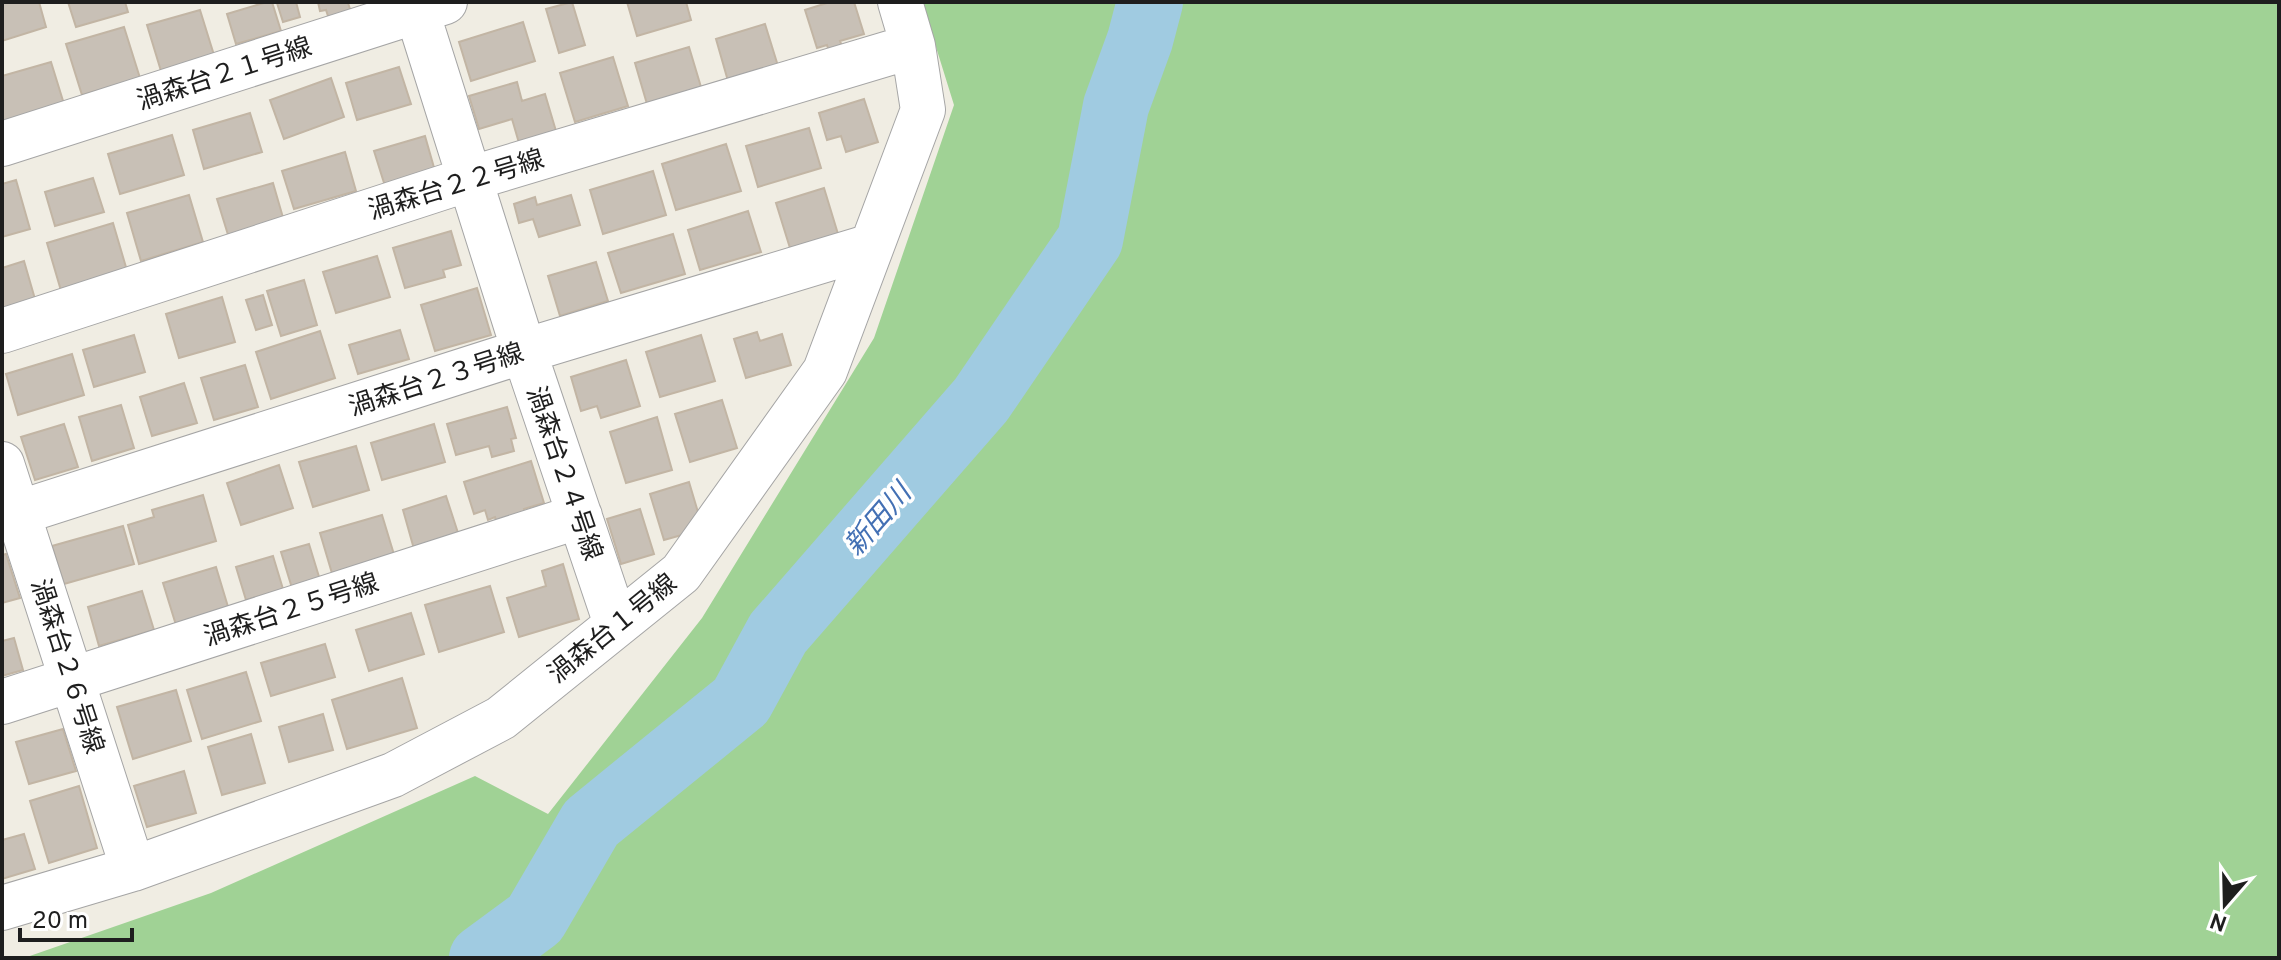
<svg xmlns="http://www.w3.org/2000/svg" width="2281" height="960" font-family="Overpass,'Noto Sans JP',sans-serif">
<rect width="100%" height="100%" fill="#f0ede3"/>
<path fill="#a0d295" d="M922,2H2279V958H24L211,893L475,776L548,814L702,618L874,338L954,105Z"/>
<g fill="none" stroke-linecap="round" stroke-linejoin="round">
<path stroke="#a0cbe1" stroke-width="66" d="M482,958L535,919L591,823L741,701L778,633L981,400L1090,240L1116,106L1140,40L1150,2"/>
</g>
<path fill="#c8c0b6" stroke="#c2b5a4" stroke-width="2" d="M2,2H39L46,27L2,41Z
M68,2H125L128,12L76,27Z
M267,2H272L281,31L236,44L227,14Z
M296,2L300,17L283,22L277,3Z
M318,2H351L348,3L352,15L330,22L326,10L320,11Z
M572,2L585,45L559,53L546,9Z
M627,2H686L691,20L637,36Z
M830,2H854L864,34L840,41L844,51L830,55L827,45L817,48L805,10Z
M200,10L214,55L161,71L147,25Z
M523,22L535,61L471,81L459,42Z
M765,24L778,66L728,81L716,39Z
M124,27L140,78L82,95L66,44Z
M689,47L701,87L647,104L635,63Z
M613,57L628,106L575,122L560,73Z
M51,62L64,104L3,122L2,76Z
M399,67L411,104L357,120L346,83Z
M331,78L344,117L284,139L270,100Z
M517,82L522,101L545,94L556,131L519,143L512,119L479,129L469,96Z
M864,99L878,142L846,152L841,136L827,140L819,113Z
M250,113L262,152L204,169L193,130Z
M809,128L821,168L758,187L746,146Z
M172,135L184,175L120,194L108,154Z
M425,136L435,171L385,186L374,151Z
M726,144L741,191L676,210L662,164Z
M345,152L356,191L294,209L282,171Z
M653,171L666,215L603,234L590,190Z
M93,178L104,212L55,226L45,192Z
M16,180L30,229L2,237V184Z
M273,183L284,221L229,238L217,199Z
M824,188L838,234L790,248L776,203Z
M189,195L203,242L141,261L127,213Z
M571,195L580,225L539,237L533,219L519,223L514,204L535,197L537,205Z
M748,211L761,252L700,270L688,230Z
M113,223L128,274L62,294L47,243Z
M451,231L461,265L443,270L445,277L405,288L393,248Z
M673,234L685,274L621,293L608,253Z
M377,256L390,297L336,313L323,272Z
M24,261L35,299L2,309V268Z
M596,262L608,301L560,316L548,276Z
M304,280L317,325L281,336L267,291Z
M477,288L491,335L435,351L421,305Z
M263,295L272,325L256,330L246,300Z
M222,297L235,342L179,358L166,314Z
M400,330L409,359L358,374L349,345Z
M320,331L335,378L271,399L256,352Z
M757,332L760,341L782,334L791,365L746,378L734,339Z
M134,335L145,372L94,387L83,350Z
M701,335L715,381L660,397L646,352Z
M72,354L84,395L18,415L6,374Z
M626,360L640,406L601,418L597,406L581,411L571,377Z
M245,365L258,407L214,420L201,378Z
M184,383L197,423L152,436L140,397Z
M722,400L737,448L690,462L675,414Z
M121,405L134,448L92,461L79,417Z
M507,407L516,438L511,439L514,451L492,457L489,446L456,455L447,424Z
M657,417L672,470L626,483L610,432Z
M64,424L78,467L35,480L21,437Z
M434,424L445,462L382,480L371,443Z
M356,446L369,490L313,507L299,462Z
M531,461L544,503L524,509L526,518L498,527L495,517L488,520L485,510L474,514L464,482Z
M279,465L293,508L241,525L227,483Z
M689,482L703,529L664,540L650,494Z
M203,495L216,541L139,564L128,525L154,517L152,510Z
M446,496L459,536L414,549L403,510Z
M640,509L654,554L621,564L607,519Z
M382,515L396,561L334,580L320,533Z
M123,526L134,564L64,584L52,546Z
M309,544L320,580L292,588L281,552Z
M6,554L20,598L2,603V555Z
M273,556L283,589L246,600L236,567Z
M563,564L579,619L519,637L507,598L546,586L542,571Z
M216,567L229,610L176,625L163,583Z
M490,586L504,632L439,652L425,605Z
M142,591L154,630L99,646L88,607Z
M411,613L424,654L369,671L356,630Z
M14,638L23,670L2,676V641Z
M325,644L335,677L271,696L261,663Z
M246,672L261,721L202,739L187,690Z
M402,678L417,728L347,749L332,700Z
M176,690L191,741L133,759L117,707Z
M323,714L333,750L289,762L279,727Z
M63,729L76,771L29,784L16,742Z
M251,734L265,783L222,795L208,747Z
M184,771L196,813L147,827L134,786Z
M79,786L97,848L49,863L30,801Z
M24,834L35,869L2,879V840Z"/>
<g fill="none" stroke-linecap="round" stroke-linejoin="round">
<defs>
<path id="street" d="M414,2L524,351L616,624
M2,144L445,2
M2,331L469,179L913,46
M2,464L133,869
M2,518L524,351L871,246
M2,702L580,516
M2,908L133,869L393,775L501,718L681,573L825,371L923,110L913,46L900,2"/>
</defs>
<use href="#street" stroke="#a5a5a5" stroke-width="46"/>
<use href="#street" stroke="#fff" stroke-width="44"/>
</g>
<g text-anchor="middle" stroke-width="7" stroke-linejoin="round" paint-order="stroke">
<g font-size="26" fill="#1e1e1e" stroke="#fff">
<text transform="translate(224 73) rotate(-18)" y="9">渦森台２１号線</text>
<text transform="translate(456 184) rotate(-17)" y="9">渦森台２２号線</text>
<text transform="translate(436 379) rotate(-18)" y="9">渦森台２３号線</text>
<text transform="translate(565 473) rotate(71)" y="9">渦森台２４号線</text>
<text transform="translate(291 609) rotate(-18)" y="9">渦森台２５号線</text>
<text transform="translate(612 628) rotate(-39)" y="9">渦森台１号線</text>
<text transform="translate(68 666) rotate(72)" y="9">渦森台２６号線</text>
</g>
<g font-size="28" font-style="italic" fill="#4370b4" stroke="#fff">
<text transform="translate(877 519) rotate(-49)" y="10">新田川</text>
</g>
</g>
<rect width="2281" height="960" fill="none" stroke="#1e1e1e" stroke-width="8"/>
<g transform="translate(2225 904) rotate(200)" stroke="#ffffff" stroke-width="6" paint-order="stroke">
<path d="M0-6L14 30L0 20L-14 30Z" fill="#1e1e1e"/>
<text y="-12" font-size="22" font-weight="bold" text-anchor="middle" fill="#1e1e1e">N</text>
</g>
<path d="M20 928v12h112v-12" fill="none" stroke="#1e1e1e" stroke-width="4"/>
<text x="32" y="928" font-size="24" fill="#1e1e1e" stroke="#ffffff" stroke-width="6" paint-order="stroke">20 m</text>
</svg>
